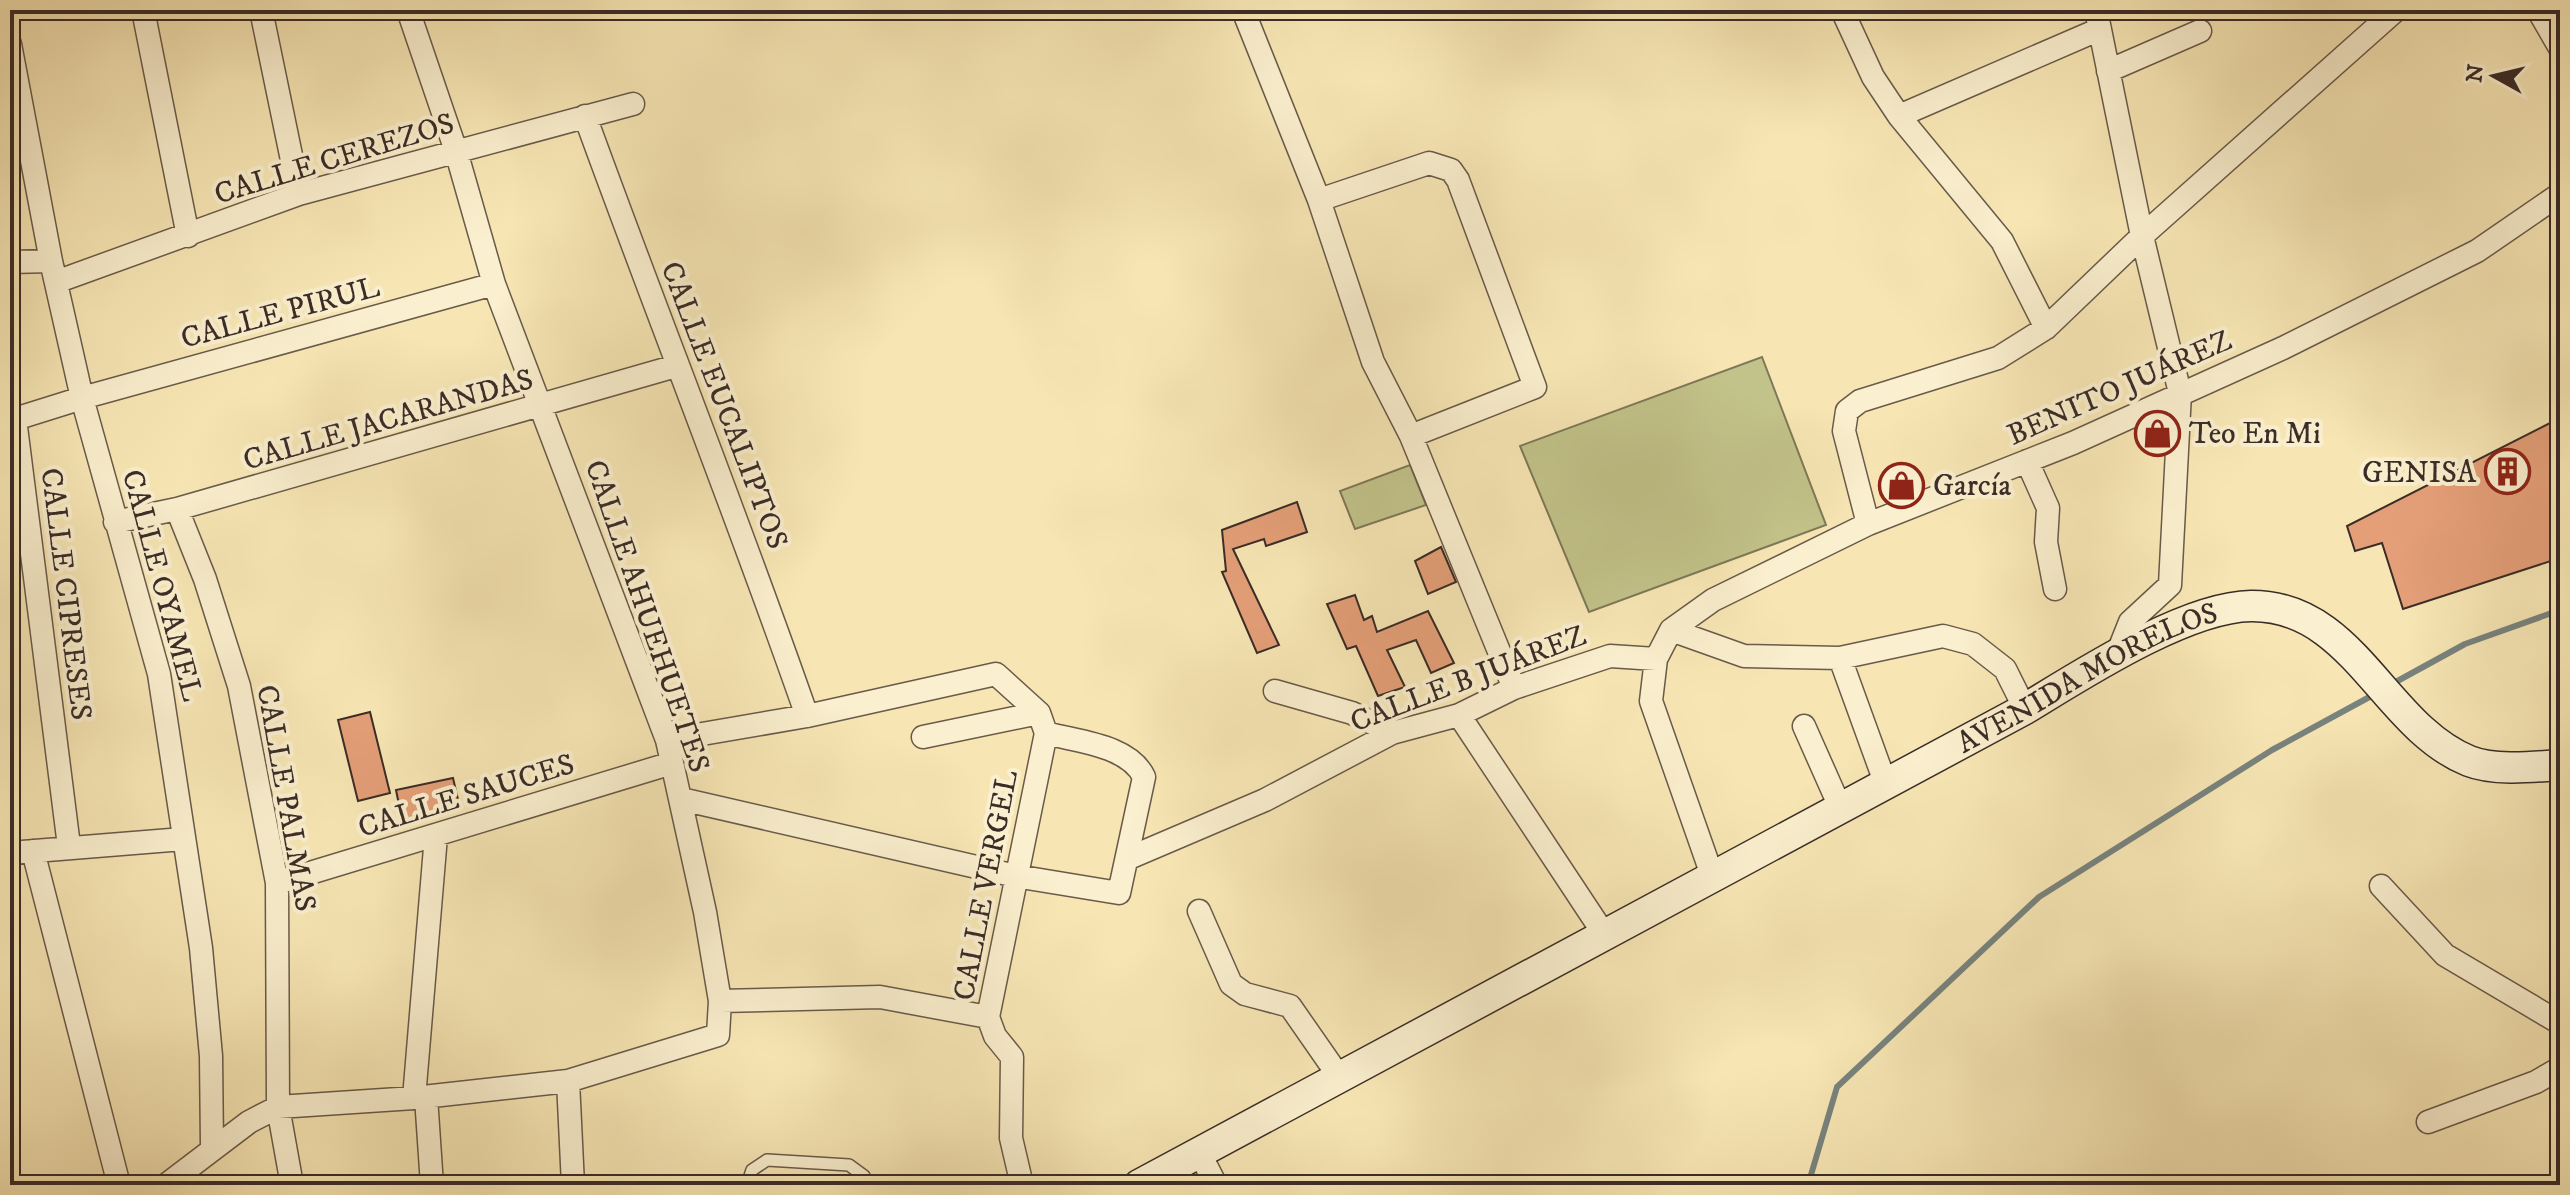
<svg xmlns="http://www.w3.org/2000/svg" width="2570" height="1195" font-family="'IM FELL DW Pica',serif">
<rect width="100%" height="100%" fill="#f7e6b4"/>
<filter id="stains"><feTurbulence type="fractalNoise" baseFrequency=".0025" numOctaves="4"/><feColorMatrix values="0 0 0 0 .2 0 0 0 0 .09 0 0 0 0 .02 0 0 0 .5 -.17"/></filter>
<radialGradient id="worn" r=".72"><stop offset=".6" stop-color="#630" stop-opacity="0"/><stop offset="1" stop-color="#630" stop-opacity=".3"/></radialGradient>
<path fill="#c2c38a" stroke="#7e7858" stroke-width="2" d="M1762,357L1826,525L1589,612L1520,446Z
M1410,465L1426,505L1355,529L1340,491Z"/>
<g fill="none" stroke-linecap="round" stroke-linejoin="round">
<path stroke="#78837e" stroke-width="6" d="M2392,684L2465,644L2560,610
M1808,1185L1837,1087L2039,897L2272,750L2375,694"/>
</g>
<path fill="#e49f78" stroke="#3a2c27" stroke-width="2" d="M2165,417L2163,441L2152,443L2143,427Z
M2560,418V558L2403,609L2382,543L2355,551L2347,526Z
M1914,469L1921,488L1889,501L1883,479Z
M1297,502L1307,532L1266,546L1264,539L1233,549L1279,645L1257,653L1222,572L1226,571L1222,530Z
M1441,547L1456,582L1428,594L1415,561Z
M1355,595L1364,620L1372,616L1377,632L1428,611L1454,663L1431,673L1416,640L1387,650L1405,687L1378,696L1356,646L1347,649L1327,604Z
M370,712L390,793L358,801L338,720Z
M453,778L460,808L402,820L396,790Z"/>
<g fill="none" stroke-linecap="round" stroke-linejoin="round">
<defs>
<path id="service" d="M747,1185L752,1170L767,1160L849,1165L864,1176L866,1185"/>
<path id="minor" d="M143,10L188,236
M261,10L299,194
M1243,10L1319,200L1373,362L1411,436L1514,688
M1842,10L1873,77L1899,116L2002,241L2046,328
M2096,10L2142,236L2180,393L2170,585L2130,622L2118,652
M2538,10L2560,48
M10,44L51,261L82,398L159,674L201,948L211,1056L212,1147
M2108,71L2200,31
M585,116C658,317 737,515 807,716
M1899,116L2100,29
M1319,200L1429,163L1451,170L1458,180L1535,387L1411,436
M10,262L51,261
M56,282L299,194L633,104
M2027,461L2048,508L2046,542L2055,589
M177,509L205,579L239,686L277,883L278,1107L292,1185
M115,522L177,509L676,366
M1868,524L1844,431L1847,411L1860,401L1998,358L2046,328L2142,236L2396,10
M1671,630L1744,656L1840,658L1943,636L1973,644L2005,669L2025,709
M1840,658L1885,782
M1275,691L1352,713L1392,733
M1459,715L1604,934
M1804,726L1840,807
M923,737L1039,713
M667,740L807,716L996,674L1039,713L1046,733L988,1017L995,1036L1012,1057L1011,1138L1022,1185
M681,799L1016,876L1119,893L1144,777C1129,745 1078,742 1046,733
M69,846L15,419L82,398L494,284
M33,851L119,1185
M10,853L183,839
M1129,858L1265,800L1392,733L1459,715L1514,688L1610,656L1656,659
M1713,878L1651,701L1656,659L1671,630L1713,600L1868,524L2073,443L2283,348L2477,251L2560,194
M277,883L672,763
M2381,886L2445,955L2560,1023
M1199,911L1231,984L1245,994L1290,1006L1338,1075
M720,1001L880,997L988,1017
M568,1081L573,1185
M426,1097L432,1185
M414,1098L436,836
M2428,1122L2536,1082L2560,1068
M1199,1152L1216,1185
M166,1185L249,1122L278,1107L414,1098L568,1081L718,1035L720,1001L705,912L667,740L494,284L456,151L408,10"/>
<g id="secondary">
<path id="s1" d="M1139,1185L2025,709C2081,675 2185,607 2251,606C2354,605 2384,727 2469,761C2494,771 2533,767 2560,765"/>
</g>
</defs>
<use href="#service" stroke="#695a4a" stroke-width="14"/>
<use href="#minor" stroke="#695a4a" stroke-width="25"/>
<use href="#secondary" stroke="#3a2c27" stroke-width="33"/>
<use href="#service" stroke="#faefce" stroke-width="11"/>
<use href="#minor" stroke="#faefce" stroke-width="22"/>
<use href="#secondary" stroke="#faefce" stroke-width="30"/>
</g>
<defs>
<symbol id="shop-ring" viewBox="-11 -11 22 22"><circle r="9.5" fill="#faefce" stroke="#8f2418" stroke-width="1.5"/><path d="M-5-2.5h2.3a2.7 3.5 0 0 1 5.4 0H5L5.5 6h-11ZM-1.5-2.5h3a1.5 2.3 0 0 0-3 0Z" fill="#8f2418"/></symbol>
<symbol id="building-ring" viewBox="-11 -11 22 22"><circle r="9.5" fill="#faefce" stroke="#8f2418" stroke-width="1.5"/><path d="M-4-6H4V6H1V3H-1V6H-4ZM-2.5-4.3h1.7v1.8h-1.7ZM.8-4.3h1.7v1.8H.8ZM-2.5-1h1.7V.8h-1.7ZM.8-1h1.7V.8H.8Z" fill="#8f2418"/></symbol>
</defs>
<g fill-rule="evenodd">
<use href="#shop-ring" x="2132" y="408" width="51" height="51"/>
<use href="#building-ring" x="2482" y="446" width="51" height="51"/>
<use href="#shop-ring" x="1876" y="460" width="51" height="51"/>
</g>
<g text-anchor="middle" stroke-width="8" stroke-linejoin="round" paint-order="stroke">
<g font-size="30" fill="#3a2c27" stroke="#faefce">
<text transform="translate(334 158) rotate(-17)" y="10">CALLE CEREZOS</text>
<text transform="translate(280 312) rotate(-15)" y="10">CALLE PIRUL</text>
<text transform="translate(2119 387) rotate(-24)" y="10">BENITO JUÁREZ</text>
<text transform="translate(725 405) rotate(69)" y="10">CALLE EUCALIPTOS</text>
<text transform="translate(388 419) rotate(-16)" y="10">CALLE JACARANDAS</text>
<text transform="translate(163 585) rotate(75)" y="10">CALLE OYAMEL</text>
<text transform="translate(67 594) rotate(83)" y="10">CALLE CIPRESES</text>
<text transform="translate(648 616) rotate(71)" y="10">CALLE AHUEHUETES</text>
<text transform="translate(1468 678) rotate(-21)" y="10">CALLE B JUÁREZ</text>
<text dy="10" stroke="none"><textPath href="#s1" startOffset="1076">AVENIDA MORELOS</textPath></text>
<text transform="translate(466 795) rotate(-17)" y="10">CALLE SAUCES</text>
<text transform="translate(287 798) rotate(80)" y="10">CALLE PALMAS</text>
<text transform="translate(985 885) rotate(-79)" y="10">CALLE VERGEL</text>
</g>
<g font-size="30" fill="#3a2c27" stroke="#faefce" text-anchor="start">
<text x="2189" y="443">Teo En Mi</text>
<text x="2476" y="482" text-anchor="end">GENISA</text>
<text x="1933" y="495">García</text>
</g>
</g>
<rect width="2570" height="1195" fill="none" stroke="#f7e6b4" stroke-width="40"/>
<rect x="12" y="12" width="2546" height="1171" fill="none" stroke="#3a2c27" stroke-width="4"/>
<rect x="20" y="20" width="2530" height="1155" fill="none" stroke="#3a2c27" stroke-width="2"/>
<g transform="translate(2494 76) rotate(278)" stroke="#faefce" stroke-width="6" paint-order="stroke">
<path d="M0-6L14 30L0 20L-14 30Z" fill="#3a2c27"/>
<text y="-12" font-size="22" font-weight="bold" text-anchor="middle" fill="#3a2c27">N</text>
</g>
<rect width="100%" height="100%" filter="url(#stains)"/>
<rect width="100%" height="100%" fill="url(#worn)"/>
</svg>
